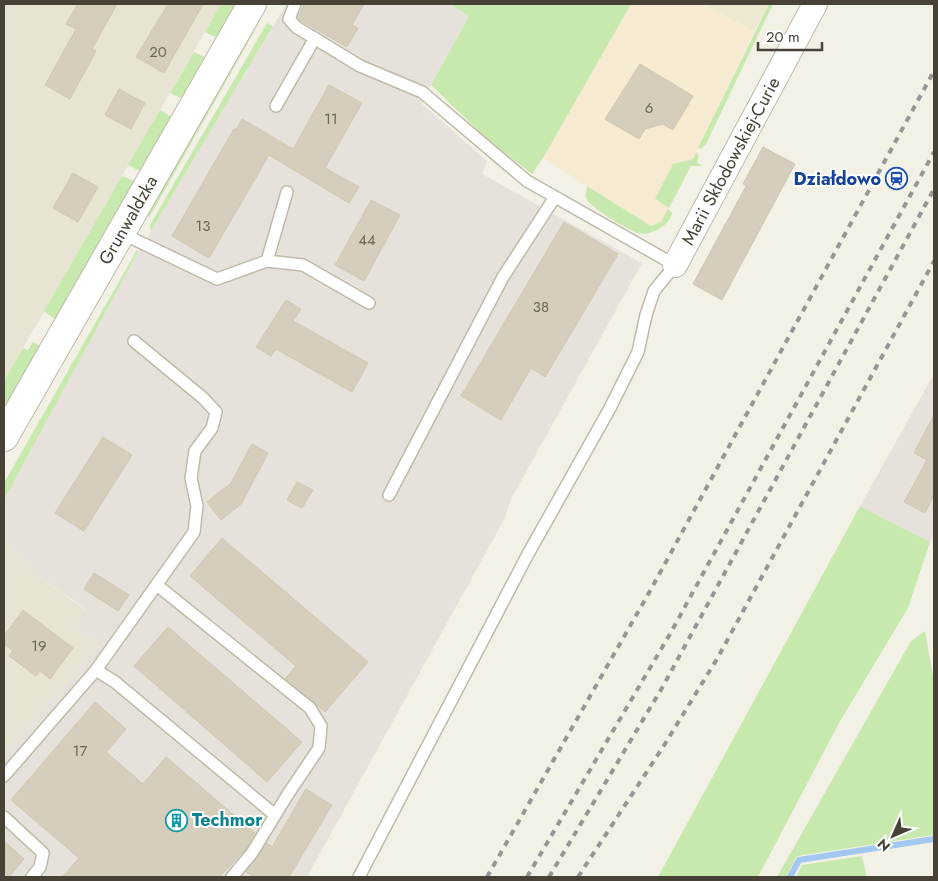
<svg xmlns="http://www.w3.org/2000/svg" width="938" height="881" font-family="Jost,sans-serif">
<rect width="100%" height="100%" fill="#f3f1e6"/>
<path fill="#e8e4d4" d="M4,4H221L4,381Z
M4,540L30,570L86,610L98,645L4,753Z"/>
<path fill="#f6ebd1" d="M631,4H703L754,31L693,159L673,164L655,199L669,208L661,222L651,226L543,158Z"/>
<path fill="#e6e2db" d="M286,4H449L469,16L421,103L487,161L482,174L642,263L511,499L505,518L307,877H4V752L98,645L74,627L86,609L30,570L4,540V500L128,270Z
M934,374V536L930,542L860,506Z"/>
<path fill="#ede8d0" d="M703,4H769L754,31Z"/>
<path fill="#c8e9ae" d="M221,4H239L227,25L215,37L205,32Z
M449,4H631L543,158L532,174L489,141L431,85L469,16Z
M769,4H773L706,144L701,149L698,148Z
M267,23L273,26L151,231L150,225Z
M250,30L254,32L149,218L147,210Z
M194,52L209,59L183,99L170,93Z
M160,110L172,117L142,172L128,165Z
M696,152L699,156L697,162L702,166H691L669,208L655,199L673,164L693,159Z
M122,176L134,181L131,193L56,320L44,311Z
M587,186L651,226L661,222L668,209L672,213C671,225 649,237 638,233C628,230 589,207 586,198C585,194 587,189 587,186Z
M137,250L138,252L4,500V483Z
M33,342L45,349L4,418V381L23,348L28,350Z
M860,506L930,542L908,608L839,723L758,877H658Z
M925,631L934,682V835L797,856L786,877H777L911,641Z
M862,856L867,877H796L802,865Z"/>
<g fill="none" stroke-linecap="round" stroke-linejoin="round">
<path stroke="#a2c8f1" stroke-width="6" d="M790,877L799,860L934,839"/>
</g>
<path fill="#d5cebc" stroke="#d0c7af" d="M78,4H117L92,49L96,51L70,99L45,85L76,29L66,24Z
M168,4H203L164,73L136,57Z
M304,4H364L352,25L358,28L347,47L300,20L298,18Z
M640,64L693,96L673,130L663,124L645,129L639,139L605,119Z
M329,85L362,103L325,168L359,187L349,203L269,155L209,258L172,236L234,129L236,130L242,119L293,149Z
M119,89L145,103L131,129L105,115Z
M763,147L795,164L722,300L693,284L746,186L743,184Z
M73,173L98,187L78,222L53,208Z
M371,200L400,215L364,281L335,265Z
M564,222L618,254L545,377L531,368L501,420L461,396Z
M286,300L301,309L293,321L368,363L352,392L276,349L271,356L256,347Z
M934,415V495L925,513L904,502L927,460L914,453Z
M103,437L132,455L84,531L55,513Z
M252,444L268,453L242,503L221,520L207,502L231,483Z
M297,482L313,490L302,508L287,500Z
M222,538L368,662L325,712L285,679L296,666L190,576Z
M94,573L129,595L118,611L84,589Z
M23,610L73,648L50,679L40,671L36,676L9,656L13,651L4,644V636Z
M168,627L302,742L267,782L134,666Z
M95,702L126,729L106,752L143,784L166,757L255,833L246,849L219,877H62L79,858L11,800Z
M306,789L332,805L289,877H254L246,872L267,843L272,847Z
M4,841L24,859L9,877H4Z"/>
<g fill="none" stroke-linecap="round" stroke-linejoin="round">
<defs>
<path id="service" d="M295,4L289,19L296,27L360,66L422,92L527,181L675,265L654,291L646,315L638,352L609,410L528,554L359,877
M276,106L315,38
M121,233L217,279L267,261L303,265L369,303
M267,261L287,192
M389,495L503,277L555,197
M158,586L310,708L321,726L319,748L288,794L252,853L232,877
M96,670L115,682L275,815
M4,776L96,670L194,532L197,506L191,478L195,451L212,428L216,412L203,398L134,341
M4,817L43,853L40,867L32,877"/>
<g id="minor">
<path id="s1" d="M675,265L815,4"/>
</g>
<g id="tertiary">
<path id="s2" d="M4,437L252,4"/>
</g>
</defs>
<use href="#service" stroke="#bfbaa9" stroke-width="14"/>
<use href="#minor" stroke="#bfbaa9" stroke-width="26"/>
<use href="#tertiary" stroke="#bfbaa9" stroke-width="30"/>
<use href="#service" stroke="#fff" stroke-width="11"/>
<use href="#minor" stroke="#fff" stroke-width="24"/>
<use href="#tertiary" stroke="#fff" stroke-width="28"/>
<path stroke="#969696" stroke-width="4" stroke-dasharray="6 6" stroke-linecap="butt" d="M487,877L650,591L934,71
M527,877L670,634L934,152
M549,877L662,688L934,189
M578,877L663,747L717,659L934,261"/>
</g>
<defs>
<symbol id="station-ring" viewBox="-11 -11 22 22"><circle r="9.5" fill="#fff" stroke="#1a4fb4" stroke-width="1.5"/><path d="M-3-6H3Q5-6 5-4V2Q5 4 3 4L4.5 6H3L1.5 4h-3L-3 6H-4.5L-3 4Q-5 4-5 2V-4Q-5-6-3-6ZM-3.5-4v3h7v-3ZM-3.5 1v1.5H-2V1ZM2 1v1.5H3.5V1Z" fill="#1a4fb4"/></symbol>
<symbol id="building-ring" viewBox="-11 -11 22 22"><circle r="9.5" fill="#fff" stroke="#0f9aa8" stroke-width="1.5"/><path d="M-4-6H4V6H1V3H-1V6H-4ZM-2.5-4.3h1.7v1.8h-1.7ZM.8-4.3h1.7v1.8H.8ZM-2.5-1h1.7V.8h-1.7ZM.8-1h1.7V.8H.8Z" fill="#0f9aa8"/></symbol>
</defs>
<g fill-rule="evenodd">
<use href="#station-ring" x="884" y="166" width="25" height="25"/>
<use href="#building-ring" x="164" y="808" width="25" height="25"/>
</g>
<g text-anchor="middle" stroke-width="4" stroke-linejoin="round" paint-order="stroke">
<g font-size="15" fill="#6a6557">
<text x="158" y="57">20</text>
<text x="649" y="113">6</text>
<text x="331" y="124">11</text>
<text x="203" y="231">13</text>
<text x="367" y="245">44</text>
<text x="541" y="312">38</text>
<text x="39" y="651">19</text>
<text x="80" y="756">17</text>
</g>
<g font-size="18" fill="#474235" stroke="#fff">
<text dy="6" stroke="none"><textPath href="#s1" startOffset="118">Marii Skłodowskiej-Curie</textPath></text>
<text dy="6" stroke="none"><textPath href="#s2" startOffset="250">Grunwaldzka</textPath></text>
</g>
<g font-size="18" font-weight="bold" fill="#164399" stroke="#fff" text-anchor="end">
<text x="881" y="185">Działdowo</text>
</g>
<g font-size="18" font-weight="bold" fill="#0d838f" stroke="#fff" text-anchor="start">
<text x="192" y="826">Techmor</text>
</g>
</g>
<rect width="938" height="881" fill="none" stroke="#474235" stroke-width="10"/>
<g transform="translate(893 836) rotate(225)" stroke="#ffffff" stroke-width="4" paint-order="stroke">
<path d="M0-4L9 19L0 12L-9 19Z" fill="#474235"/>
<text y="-8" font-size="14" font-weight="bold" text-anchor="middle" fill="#474235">N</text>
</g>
<path d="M758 42v8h64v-8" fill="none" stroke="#474235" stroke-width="2.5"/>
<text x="766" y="42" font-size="15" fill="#474235" stroke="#ffffff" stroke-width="4" paint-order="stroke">20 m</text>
</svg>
